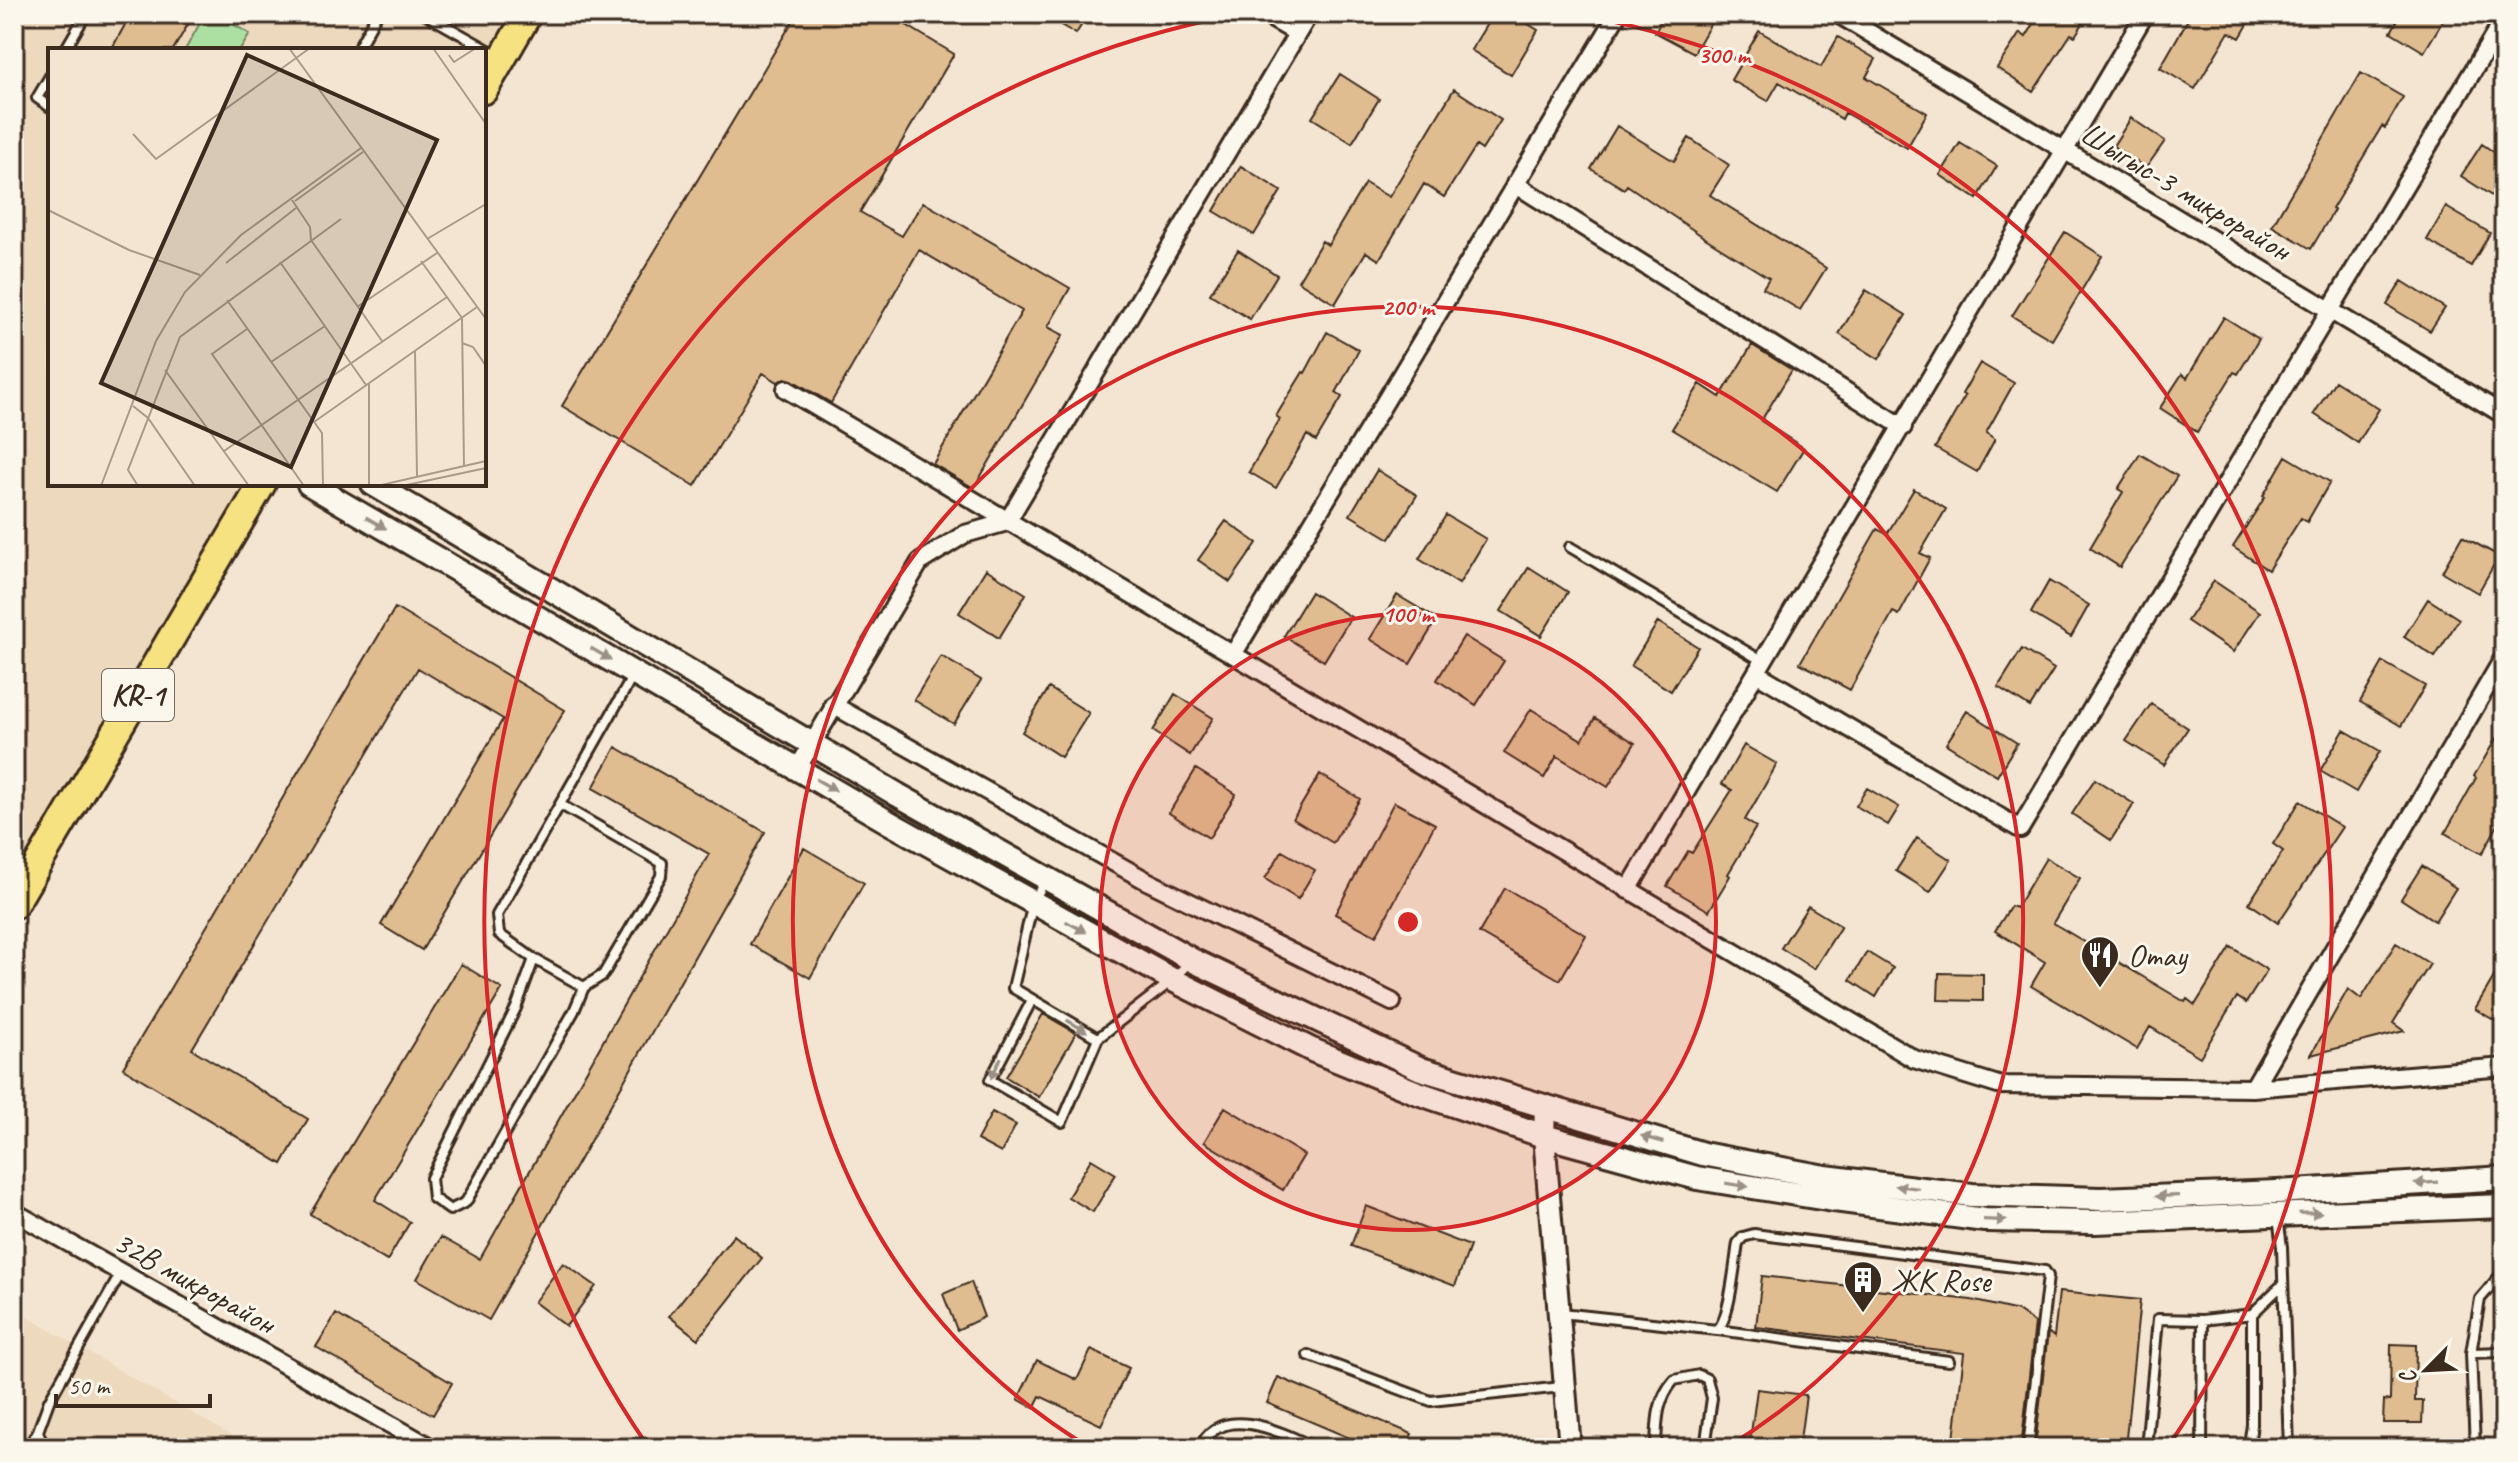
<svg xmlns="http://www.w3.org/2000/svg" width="2518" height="1462" font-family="Caveat,sans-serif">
<rect width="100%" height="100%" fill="#f3e5d1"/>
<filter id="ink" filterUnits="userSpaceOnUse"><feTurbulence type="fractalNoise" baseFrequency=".0125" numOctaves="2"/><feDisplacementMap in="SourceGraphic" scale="16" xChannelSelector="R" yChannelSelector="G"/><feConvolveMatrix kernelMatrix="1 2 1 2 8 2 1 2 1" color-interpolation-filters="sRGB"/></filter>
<g filter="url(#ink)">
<path fill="#edd9be" d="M14,14H525L484,84V50H50V484H253L14,896Z
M14,1309L252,1448H14Z"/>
<path fill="#abe0a2" stroke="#738560" stroke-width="2" d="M205,14H215L250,34L240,50H185Z"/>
<path fill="#e0bc91" stroke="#3b2a1e" stroke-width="2" d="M131,14H194L173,50H111Z
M797,14H888L954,54L860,212L902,236L923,202L1070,288L1048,327L1063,335L974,488L933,464L1022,311L919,250L831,403L792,380L785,378L778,382L763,373L695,486L562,406Z
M1042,14H1088L1076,34Z
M1493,14H1512L1538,30L1511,75L1471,50Z
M1665,14H1716L1694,53L1655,32Z
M2040,14H2089L2075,36L2071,34L2033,92L1997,68L2020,33L2026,37Z
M2191,14H2254L2240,38L2229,32L2195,89L2160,68Z
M2401,14H2447L2424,52L2391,32Z
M1759,31L1821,67L1838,37L1876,59L1866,77L1927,113L1907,148L1845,113L1842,119L1779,82L1768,101L1731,80Z
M2361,73L2403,97L2385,128L2382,126L2332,209L2334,210L2311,249L2272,226Z
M1340,74L1379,99L1352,143L1312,118Z
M1454,89L1501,120L1482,150L1476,146L1444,197L1424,184L1379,260L1366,252L1335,304L1298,281L1322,241L1328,245L1365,183L1389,197Z
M2131,118L2165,141L2146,168L2113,146Z
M1617,126L1674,161L1689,138L1729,165L1710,195L1826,268L1800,310L1763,288L1769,278L1705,238L1627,185L1624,189L1591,169Z
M1960,143L1997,166L1977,199L1940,175Z
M2482,144L2504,159V204L2461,176Z
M1241,166L1281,191L1254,235L1214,211Z
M2446,207L2490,233L2471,266L2427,240Z
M2065,232L2102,256L2052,340L2012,316Z
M1238,250L1277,275L1250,319L1210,294Z
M2402,281L2445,308L2430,331L2387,305Z
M1866,290L1906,315L1879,359L1839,334Z
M2224,317L2259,339L2238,374L2234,372L2197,432L2160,408L2182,374L2187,378Z
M1327,332L1359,350L1336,393L1342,397L1316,441L1307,435L1276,488L1249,472L1280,419L1276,416L1303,372L1305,373Z
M1752,345L1792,370L1761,421L1804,448L1777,492L1672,429L1700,384L1720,397Z
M1980,363L2014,383L1986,433L1995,439L1977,472L1935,448L1965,396L1962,394Z
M2335,381L2379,409L2358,443L2314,414Z
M2140,454L2177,476L2120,567L2090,548L2123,492L2118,489Z
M2286,456L2330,482L2307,522L2301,518L2268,570L2233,547L2265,497L2263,496Z
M1377,470L1417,495L1390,539L1350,515Z
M1914,489L1946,509L1920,553L1930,558L1899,615L1893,612L1850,690L1800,663L1877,529L1887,534Z
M1446,515L1486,539L1459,584L1419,559Z
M1226,521L1257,543L1230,582L1198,560Z
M2462,536L2499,556L2478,593L2442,572Z
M1529,567L1568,592L1541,636L1501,611Z
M986,569L1026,594L999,638L959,613Z
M2049,581L2089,605L2071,637L2031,613Z
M2214,581L2260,612L2233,652L2187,621Z
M1311,592L1351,617L1324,661L1284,636Z
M1397,595L1437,619L1410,664L1370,639Z
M2428,599L2459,619L2435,657L2404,637Z
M395,608L565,710L422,950L381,925L503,719L418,668L192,1049L308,1119L282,1164L123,1068Z
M1658,622L1698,647L1671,691L1631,666Z
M1464,636L1504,661L1476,705L1437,680Z
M2022,649L2054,669L2030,707L1998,687Z
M941,656L981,680L954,724L914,700Z
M2383,662L2425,686L2401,726L2360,702Z
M1049,688L1089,713L1061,757L1022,732Z
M1175,694L1213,718L1190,755L1153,731Z
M2151,704L2188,728L2164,765L2126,741Z
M1531,709L1582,740L1595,718L1635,743L1608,787L1557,756L1544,778L1504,753Z
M1967,711L2017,743L1997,776L1946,744Z
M2504,725V814L2482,854L2445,833L2476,778L2474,776Z
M2344,730L2380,751L2356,792L2320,771Z
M1744,745L1777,764L1745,820L1756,827L1728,874L1730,876L1709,911L1667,886L1688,851L1692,853L1732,790L1722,784Z
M616,747L765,832L489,1320L417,1279L441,1237L480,1259L709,854L593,788Z
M1196,769L1236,794L1209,838L1169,813Z
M1320,774L1360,799L1333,843L1293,819Z
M2095,779L2134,804L2111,840L2072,814Z
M1867,788L1899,807L1888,825L1856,806Z
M2300,801L2342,827L2278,923L2249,903L2283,851L2273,844Z
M1394,802L1435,824L1376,936L1335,914Z
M1917,838L1951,860L1930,892L1896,871Z
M804,848L864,883L810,978L750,944Z
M1282,851L1315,870L1298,899L1265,879Z
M2046,858L2080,878L2053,923L2185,1002L2187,999L2195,1005L2231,947L2267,970L2246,1003L2237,997L2200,1057L2150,1027L2137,1049L2031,986L2045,962L1995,931L2011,906L2016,908Z
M2422,866L2456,888L2435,921L2401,899Z
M1505,888L1586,935L1560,980L1479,933Z
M1808,906L1841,926L1814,969L1781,948Z
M2396,943L2430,964L2393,1023L2404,1031L2311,1055L2348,989L2361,999Z
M1867,952L1893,968L1876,997L1850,980Z
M2504,960V1026L2475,1009Z
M461,964L502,989L375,1200L410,1222L387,1261L310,1214Z
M1939,973L1983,974V1001L1938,1000Z
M1043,1014L1076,1033L1039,1097L1006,1077Z
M1225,1107L1304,1155L1283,1190L1204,1142Z
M992,1112L1016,1125L1001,1153L977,1140Z
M1091,1159L1116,1174L1093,1212L1068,1197Z
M1366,1206L1470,1246L1455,1286L1351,1246Z
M734,1235L762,1258L698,1339L669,1316Z
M563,1263L596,1286L566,1326L534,1302Z
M1762,1276L1971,1300L2018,1311L2035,1323L2021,1448H1953L1964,1353L1756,1327Z
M971,1282L984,1317L957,1330L943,1294Z
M2059,1292L2140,1300L2125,1448H2035L2048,1332L2054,1337Z
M336,1314L452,1383L433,1415L316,1347Z
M2391,1344L2416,1345L2415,1401H2423L2422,1423H2383L2384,1400L2390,1401Z
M1091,1350L1129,1368L1101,1425L1040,1396L1034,1408L1018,1399L1037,1360L1077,1380Z
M1278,1377L1412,1434L1406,1448H1373L1267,1403Z
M1757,1389L1806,1395L1799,1448H1749Z"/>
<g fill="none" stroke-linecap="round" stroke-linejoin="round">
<defs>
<path id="service" d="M425,14L501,57
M65,50L86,14
M357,50L377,14
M50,76L37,98L50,107
M1570,547L1764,662
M561,805L662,863L661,876L603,975L584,987L534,959L499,934L497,915L634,674
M1046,878L1033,903L1013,988L1098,1038L1173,980L1190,961
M534,959L516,1008L431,1178L433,1198L450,1210L466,1202L574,1011L584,987
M1032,1000L990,1080L1062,1122L1098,1038
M2278,1217L2282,1247L2289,1448
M1561,1313L1717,1330C1730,1320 1735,1261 1738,1243L1743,1237L1754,1234L2045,1271L2048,1276L2028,1448
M1718,1330L1949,1361
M2471,1353L2504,1352
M1308,1355L1431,1401L1562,1387
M28,1448L38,1431
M44,1448L38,1431L49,1401L121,1273
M1200,1448C1220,1400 1285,1434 1316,1448
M1656,1448C1657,1422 1656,1401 1674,1380L1699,1375L1707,1379L1712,1398L1705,1448
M2146,1448L2158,1319L2203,1320L2252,1314L2282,1285
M2202,1448L2203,1320
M2240,1448L2249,1444L2252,1425V1314
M2475,1448L2471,1353L2480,1299L2504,1271"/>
<path id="minor" d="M1264,14L1297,33
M1838,14L2504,415
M1515,184L1903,427
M786,389L1914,1059L1998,1085L2253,1088L2504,1067
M1234,653L1618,14
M1758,674L2020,829L2504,19
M833,705L1147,881L1392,1002
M797,769L920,562L965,534L1007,522L1309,14
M1628,890L2145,14
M2253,1088L2504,657
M14,1212L432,1448"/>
<path id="tertiary" d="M1545,1107L1544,1136L1570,1448"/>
<path id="secondary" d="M309,484L890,823L1173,980L1312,1050L1415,1092L1544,1136L1697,1178L1827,1199L1985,1220L2095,1222L2504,1206
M373,484L898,795L1194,961L1421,1069L1703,1154L1825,1177L1972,1195L2101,1199L2277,1192L2504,1178"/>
<path id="primary" d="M484,90L528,14
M14,905L262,484"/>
</defs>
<use href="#service" stroke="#3b2a1e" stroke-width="14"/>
<use href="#minor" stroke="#3b2a1e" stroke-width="22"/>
<use href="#tertiary" stroke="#3b2a1e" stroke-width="26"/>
<use href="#secondary" stroke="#3b2a1e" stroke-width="28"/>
<use href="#primary" stroke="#3b2a1e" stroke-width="32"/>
<use href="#service" stroke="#fbf7ec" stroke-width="8"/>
<use href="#minor" stroke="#fbf7ec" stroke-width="16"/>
<use href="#tertiary" stroke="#fbf7ec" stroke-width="20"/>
<use href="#secondary" stroke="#fbf7ec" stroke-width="22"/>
<use href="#primary" stroke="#f6e281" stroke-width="26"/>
</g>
<defs><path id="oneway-solid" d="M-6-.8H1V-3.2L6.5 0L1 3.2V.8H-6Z" transform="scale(2)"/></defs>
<g fill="#9b9085">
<use href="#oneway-solid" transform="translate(376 523) rotate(30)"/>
<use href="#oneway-solid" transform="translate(601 654) rotate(30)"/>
<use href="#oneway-solid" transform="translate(826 785) rotate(30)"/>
<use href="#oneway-solid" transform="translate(1076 927) rotate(29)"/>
<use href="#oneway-solid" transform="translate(1077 1026) rotate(30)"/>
<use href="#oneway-solid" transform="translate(996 1068) rotate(116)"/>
<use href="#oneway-solid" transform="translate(1652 1139) rotate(-163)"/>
<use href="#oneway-solid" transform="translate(2426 1183) rotate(176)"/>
<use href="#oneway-solid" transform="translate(1737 1185) rotate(9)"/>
<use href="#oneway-solid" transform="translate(1907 1187) rotate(-173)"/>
<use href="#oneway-solid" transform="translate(2167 1196) rotate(178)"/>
<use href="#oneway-solid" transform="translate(2310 1213) rotate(-2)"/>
<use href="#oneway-solid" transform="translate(1995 1220) rotate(2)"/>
</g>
</g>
<circle cx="1408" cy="922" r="308" fill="#d62828" fill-opacity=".12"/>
<g fill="none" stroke="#d62828" stroke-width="4">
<circle cx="1408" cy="922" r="308"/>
<path d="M1087 1446A615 615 0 1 1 1729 1446"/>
<path d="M647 1445A923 923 0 0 1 1240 14M1576 14A923 923 0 0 1 2169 1445"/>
</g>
<defs>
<symbol id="restaurant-pin" viewBox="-11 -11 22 30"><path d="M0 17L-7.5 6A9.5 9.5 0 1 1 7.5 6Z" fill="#3b2a1e" stroke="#fbf7ec"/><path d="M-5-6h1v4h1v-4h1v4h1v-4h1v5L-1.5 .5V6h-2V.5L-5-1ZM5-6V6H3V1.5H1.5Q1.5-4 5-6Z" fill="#fff"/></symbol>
<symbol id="building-pin" viewBox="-11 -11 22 30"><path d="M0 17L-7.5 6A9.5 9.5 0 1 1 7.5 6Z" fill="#3b2a1e" stroke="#fbf7ec"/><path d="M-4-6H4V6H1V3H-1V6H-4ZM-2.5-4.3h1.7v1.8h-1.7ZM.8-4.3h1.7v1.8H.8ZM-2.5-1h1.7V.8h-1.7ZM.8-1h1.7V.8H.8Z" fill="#fff"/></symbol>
</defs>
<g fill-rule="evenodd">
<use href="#restaurant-pin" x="2078" y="933" width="44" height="60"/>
<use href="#building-pin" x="1841" y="1258" width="44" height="60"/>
</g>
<g text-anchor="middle" stroke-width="6" stroke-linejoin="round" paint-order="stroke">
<rect fill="#fbf7ec" stroke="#75685c" stroke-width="2" x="102" y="669" width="72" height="52" rx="6"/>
<g font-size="30" font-weight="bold" fill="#3b2a1e">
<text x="138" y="705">KR-1</text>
</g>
<g font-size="32" fill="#3b2a1e" stroke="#fbf7ec">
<text transform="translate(2186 191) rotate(31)" y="11">Шыгыс-3 микрорайон</text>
<text transform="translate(195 1282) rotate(29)" y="11">32В микрорайон</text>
</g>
<g font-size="32" fill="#3b2a1e" stroke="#fbf7ec" text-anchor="start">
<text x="2128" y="966">Отау</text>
<text x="1891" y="1291">ЖК Rose</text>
</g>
</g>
<g transform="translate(48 48)">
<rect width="438" height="438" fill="#f3e5d1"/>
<path fill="none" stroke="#a99a89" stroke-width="2" d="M241,0L438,271M385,0L438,76M401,7L406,14L428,0M85,86L108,111L262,0M244,152L262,179L263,192L334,293M247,153L315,104M0,162L81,202L152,227M379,191L438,156M373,213L414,270L416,419M232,214L318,337M178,215L248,160M179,252L274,385L275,438M309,259L389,205M199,281L164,306L256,438M414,295L425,299L438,318M367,303L369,428M223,314L277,278M117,322L201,438M85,358L100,370L147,438M266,374L429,259M176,403L399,249M53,438L108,293L137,244L193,187L313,100M90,438L80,422L132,289L293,171M321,438V335M329,438L438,413M354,438L438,420"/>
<path fill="#3b2a1e" fill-opacity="0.15" stroke="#3b2a1e" stroke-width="4" d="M199,7L389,92L243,419L53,335Z"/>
<rect width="438" height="438" fill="none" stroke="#3b2a1e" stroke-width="4"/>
</g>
<circle cx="1408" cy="922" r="12" fill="#d62828" stroke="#fbf7ec" stroke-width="4"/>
<g font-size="24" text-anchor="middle" font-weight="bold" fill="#d62828" stroke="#fbf7ec" stroke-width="6" stroke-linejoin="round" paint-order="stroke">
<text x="1724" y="63">300 m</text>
<text x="1408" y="315">200 m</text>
<text x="1408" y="622">100 m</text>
</g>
<rect width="2518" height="1462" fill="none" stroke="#fbf7ec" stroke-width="48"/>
<rect x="24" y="24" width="2470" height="1414" fill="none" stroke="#3b2a1e" stroke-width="3" filter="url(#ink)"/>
<g transform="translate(2426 1370) rotate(246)" stroke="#fbf7ec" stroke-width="6" paint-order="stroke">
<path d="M0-6L14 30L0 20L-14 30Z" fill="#3b2a1e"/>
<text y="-12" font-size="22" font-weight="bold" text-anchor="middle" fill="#3b2a1e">С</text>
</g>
<path d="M56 1394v12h154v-12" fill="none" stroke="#3b2a1e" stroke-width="4"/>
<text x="68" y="1394" font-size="24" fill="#3b2a1e" stroke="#fbf7ec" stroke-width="6" paint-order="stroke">50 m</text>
</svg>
